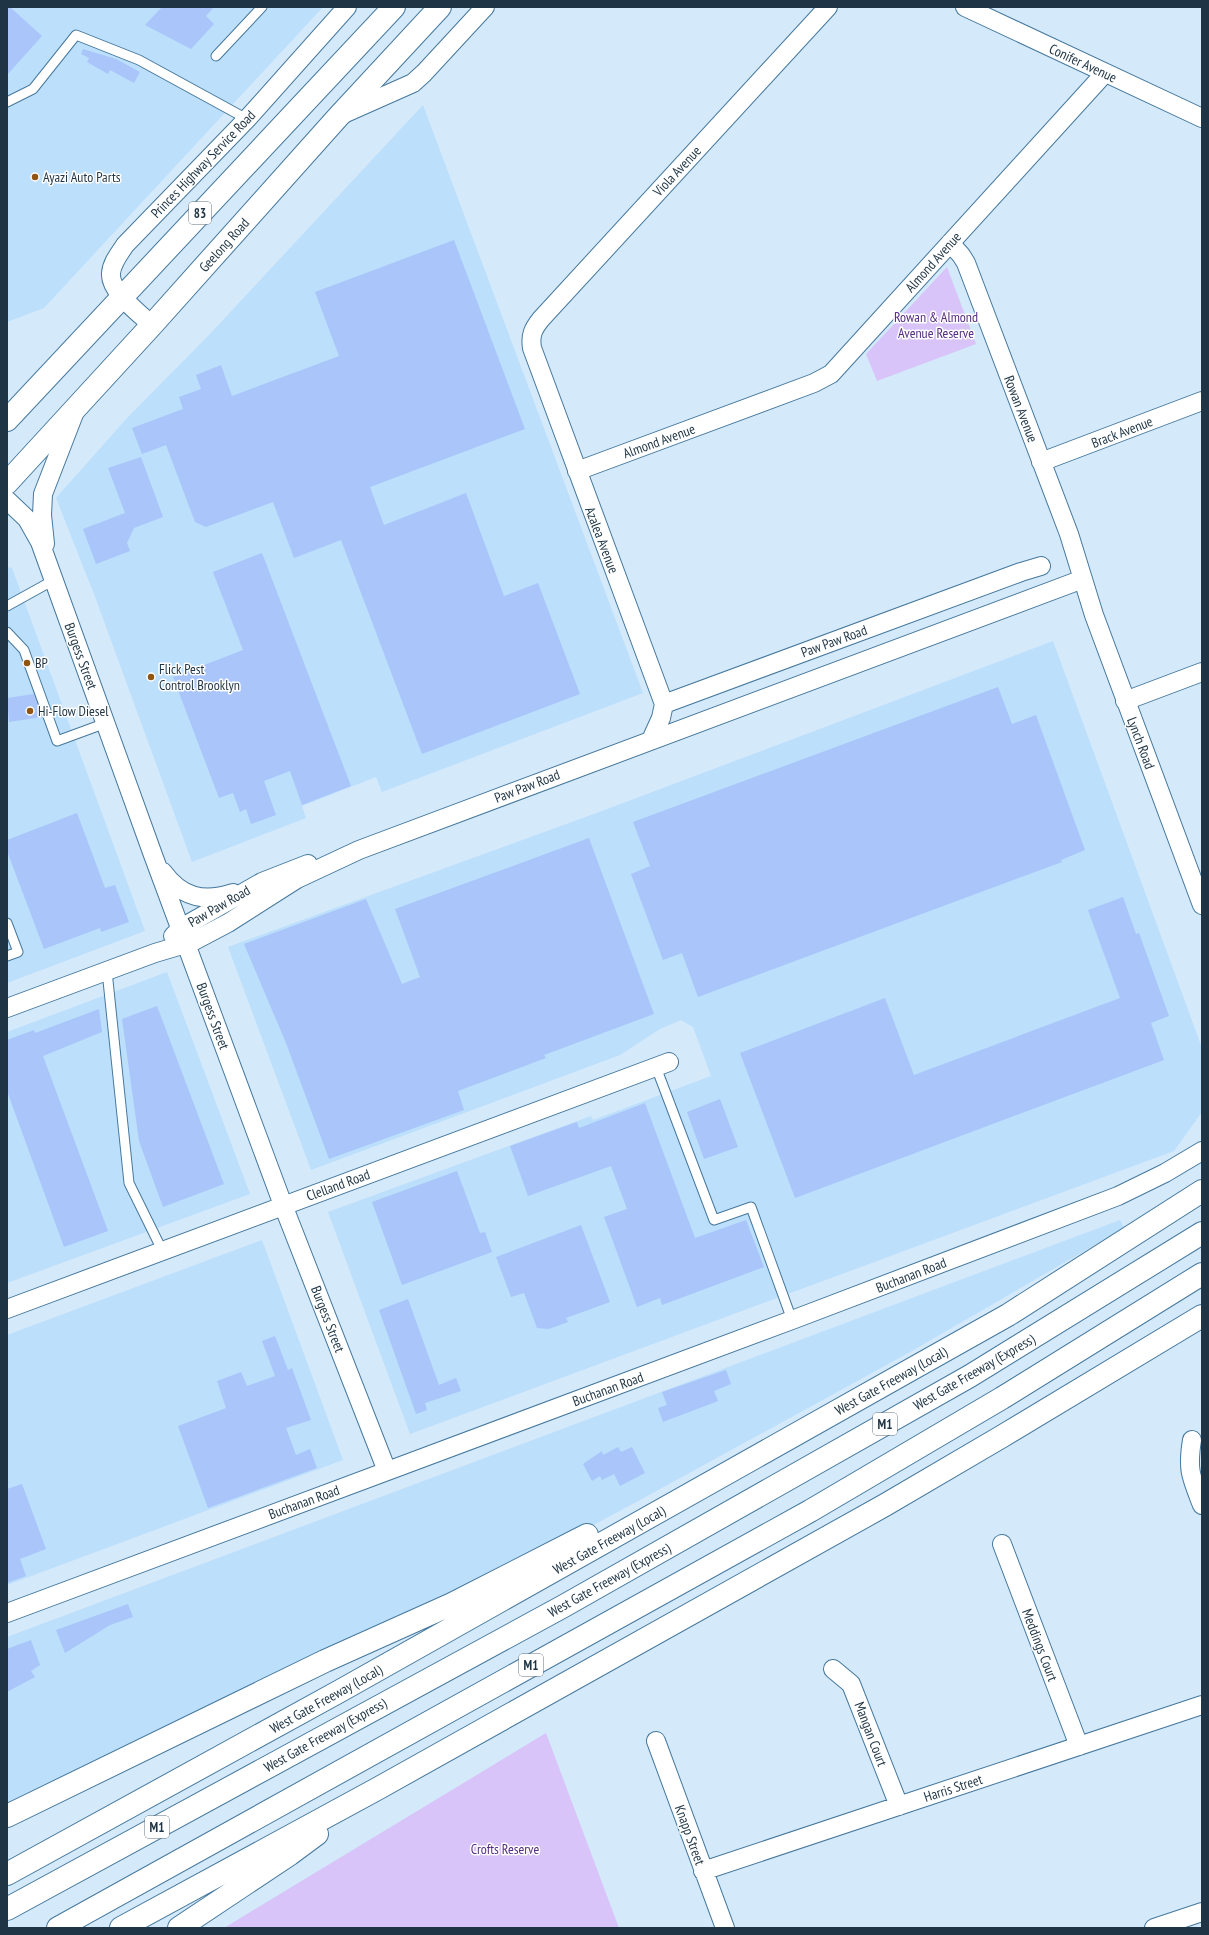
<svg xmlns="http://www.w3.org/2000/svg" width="1209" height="1935" font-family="'PT Sans Narrow',sans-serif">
<rect width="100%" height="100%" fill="#d4e9fa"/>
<path fill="#bcdffc" d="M7,7H323L44,308L7,322Z
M423,105L643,693L382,792L376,777L302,806L306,818L192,862L94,594L56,498L127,418L209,335Z
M7,567L12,568L145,931L7,983Z
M1053,641L1202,1048V1112L1174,1151L410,1434L328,1212L591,1116L593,1120L711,1076L693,1027L681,1020L660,1029L620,1055L311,1170L228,947L602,811Z
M167,972L250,1194L7,1283V1032Z
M1120,1220L1124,1228L910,1352L640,1500L493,1579L7,1825V1637Z
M262,1240L343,1460L7,1585V1335Z"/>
<path fill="#d8c4f9" d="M947,267L976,344L877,381L866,354Z
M546,1733L619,1928H224Z"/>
<path fill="#a9c5fa" d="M7,7H10L42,36L7,75Z
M162,7H214L206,16L214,24L191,49L145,25Z
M83,49L116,59L140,72L134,83L110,70L108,74L87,62L89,58L81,54Z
M454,240L525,429L370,487L384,525L466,493L504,596L538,583L580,694L422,754L341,540L294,558L273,502L206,527L195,522L166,445L142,454L132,428L183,409L179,397L201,389L196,375L221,365L232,396L339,356L315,292Z
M141,457L163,517L134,528L127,543L130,551L96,564L83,529L125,513L108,468Z
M262,553L351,786L302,805L290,771L264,781L276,815L251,824L246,809L240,812L233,793L219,798L173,677L243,650L213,572Z
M998,687L1012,724L1036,715L1085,850L1061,860L1062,862L698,997L682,953L663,960L631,874L650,866L633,822Z
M34,694L42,717L9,722L7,698Z
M77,813L105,888L115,885L129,922L101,932L100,928L44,949L7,851V840Z
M589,838L654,1014L544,1055L546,1058L458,1091L464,1110L329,1159L286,1043L244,944L366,899L402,984L420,977L395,909Z
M1123,897L1136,934L1139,933L1169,1016L1151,1023L1164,1060L795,1198L740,1053L885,998L914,1075L1120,998L1088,910Z
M157,1006L224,1184L163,1207L139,1141L122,1019Z
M99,1009L102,1032L43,1056L108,1231L64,1247L7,1091V1040L34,1030L35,1033Z
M720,1099L738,1147L704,1159L687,1112Z
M645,1103L695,1238L746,1220L764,1267L662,1305L660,1298L637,1307L604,1217L627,1209L611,1166L528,1196L510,1146L577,1122L579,1128Z
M457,1171L480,1233L485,1232L492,1252L402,1285L372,1202Z
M581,1225L610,1302L566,1318L568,1322L549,1329L537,1328L524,1293L511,1297L496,1257Z
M408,1299L439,1385L456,1378L461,1391L425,1403L427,1410L416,1414L379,1310Z
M275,1336L288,1370L292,1368L311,1420L286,1428L296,1455L310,1449L317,1468L208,1508L178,1426L226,1408L217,1381L241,1372L247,1386L275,1376L262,1341Z
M726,1370L731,1384L714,1391L718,1401L663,1422L658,1408L667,1405L662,1392Z
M618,1447L621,1452L632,1447L645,1473L620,1486L614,1474L602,1480L600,1476L592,1481L583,1464L602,1451L603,1455Z
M22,1484L46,1549L20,1559L26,1576L7,1583V1489Z
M128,1604L133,1617L110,1625L65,1653L56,1630Z
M31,1640L40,1665L31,1671L35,1677L7,1692V1649Z"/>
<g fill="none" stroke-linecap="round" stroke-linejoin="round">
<defs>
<path id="service" d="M216,56L262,7
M7,102L33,89L76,35L139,60L247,119
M7,606L54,580
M7,632L24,650L57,741L106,723
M7,923L18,952L7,956
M107,971L129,1183L162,1250
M656,1067L714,1220L751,1207L792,1320"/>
<path id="minor" d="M965,7L1202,118
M341,115L413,83L424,73L485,7
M950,243L961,255L966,263L1069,534L1094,615L1202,905
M152,325C140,314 109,291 111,273C112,262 120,253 125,245L247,119L347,7
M1041,462L1202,401
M577,471L814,383L831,374L1105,73
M7,500L27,519L40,542L153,855L283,1205L387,1471
M45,544L42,515L43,494L74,414
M1125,701L1202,672
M664,704L1021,572L1041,566
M651,740L661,718L664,704L532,348C530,335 533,329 541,319L828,7
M163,872C181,897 203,903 233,893
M173,936L181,928L262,882L308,864
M7,1008L155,953L192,942L228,923L297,879L359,850L1083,579
M7,1309L669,1062
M1192,1440C1187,1470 1191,1477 1202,1505
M1002,1544L1079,1746
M7,1613L792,1320L1118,1196L1165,1173L1202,1151
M833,1669L851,1684L899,1806
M656,1741L725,1928
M703,1871L1202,1705
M1154,1928L1202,1912"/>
<path id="trunk" d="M7,420L394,7
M7,483L152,325L338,117L440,7"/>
<path id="motorway" d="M7,1816L325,1661L452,1604L587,1535
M7,1874L340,1691L919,1365L1008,1315L1202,1191
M7,1909L562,1607L970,1376L1202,1233
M58,1928L810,1511L1002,1398L1202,1274
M121,1928L377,1789L885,1505L1001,1437L1202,1316
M179,1928L290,1854L317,1834"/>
</defs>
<use href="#service" stroke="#45789e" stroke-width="11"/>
<use href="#minor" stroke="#45789e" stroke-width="20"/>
<use href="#trunk" stroke="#45789e" stroke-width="24"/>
<use href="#motorway" stroke="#45789e" stroke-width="24"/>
<use href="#service" stroke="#fff" stroke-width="9"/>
<use href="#minor" stroke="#fff" stroke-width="18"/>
<use href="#trunk" stroke="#fff" stroke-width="22"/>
<use href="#motorway" stroke="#fff" stroke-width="22"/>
</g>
<g fill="#905513" stroke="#fff" stroke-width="1.5">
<circle cx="35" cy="177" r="4"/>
<circle cx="27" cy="663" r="4"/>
<circle cx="151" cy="677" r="4"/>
<circle cx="30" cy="711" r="4"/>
</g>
<g text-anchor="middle" stroke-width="3" stroke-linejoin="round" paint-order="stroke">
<g fill="#fff" stroke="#62727d" stroke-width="1">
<rect x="189" y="202" width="22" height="22" rx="3"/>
<rect x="873" y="1413" width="24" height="22" rx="3"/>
<rect x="519" y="1654" width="24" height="22" rx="3"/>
<rect x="145" y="1816" width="24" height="22" rx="3"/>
</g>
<g font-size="13" font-weight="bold" fill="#1f3545">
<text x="200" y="218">83</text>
<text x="885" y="1429">M1</text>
<text x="531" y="1670">M1</text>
<text x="157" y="1832">M1</text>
</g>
<g font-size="14" fill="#1f3545" stroke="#fff">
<text transform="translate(1083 63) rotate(25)" y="5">Conifer Avenue</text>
<text transform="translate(203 164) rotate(-46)" y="5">Princes Highway Service Road</text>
<text transform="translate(677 171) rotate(-47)" y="5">Viola Avenue</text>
<text transform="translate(224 245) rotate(-48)" y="5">Geelong Road</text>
<text transform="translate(933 262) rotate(-48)" y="5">Almond Avenue</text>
<text transform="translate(1021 409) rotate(69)" y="5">Rowan Avenue</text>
<text transform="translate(1122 432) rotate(-21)" y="5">Brack Avenue</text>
<text transform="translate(659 441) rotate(-20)" y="5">Almond Avenue</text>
<text transform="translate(602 540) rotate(69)" y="5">Azalea Avenue</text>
<text transform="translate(834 641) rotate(-20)" y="5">Paw Paw Road</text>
<text transform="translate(81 656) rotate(70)" y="5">Burgess Street</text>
<text transform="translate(1141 743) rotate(69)" y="5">Lynch Road</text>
<text transform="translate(527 786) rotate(-21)" y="5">Paw Paw Road</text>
<text transform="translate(219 906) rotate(-30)" y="5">Paw Paw Road</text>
<text transform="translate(213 1016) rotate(70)" y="5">Burgess Street</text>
<text transform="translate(338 1185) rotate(-20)" y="5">Clelland Road</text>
<text transform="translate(911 1275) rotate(-21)" y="5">Buchanan Road</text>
<text transform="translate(328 1319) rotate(69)" y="5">Burgess Street</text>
<text transform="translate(974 1372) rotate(-30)" y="5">West Gate Freeway (Express)</text>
<text transform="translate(891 1381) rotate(-29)" y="5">West Gate Freeway (Local)</text>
<text transform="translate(608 1389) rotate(-20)" y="5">Buchanan Road</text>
<text transform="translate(304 1502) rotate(-20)" y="5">Buchanan Road</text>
<text transform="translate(609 1540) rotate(-29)" y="5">West Gate Freeway (Local)</text>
<text transform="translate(609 1580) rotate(-29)" y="5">West Gate Freeway (Express)</text>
<text transform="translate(1040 1645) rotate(69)" y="5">Meddings Court</text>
<text transform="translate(326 1699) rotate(-29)" y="5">West Gate Freeway (Local)</text>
<text transform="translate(871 1734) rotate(69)" y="5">Mangan Court</text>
<text transform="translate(325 1735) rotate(-29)" y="5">West Gate Freeway (Express)</text>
<text transform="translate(953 1788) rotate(-18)" y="5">Harris Street</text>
<text transform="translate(690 1835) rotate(70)" y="5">Knapp Street</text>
</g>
<g font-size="14" fill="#1f3545" stroke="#fff" text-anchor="start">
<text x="43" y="182">Ayazi Auto Parts</text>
<text x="35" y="668">BP</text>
<text x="159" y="674">Flick Pest<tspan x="159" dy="16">Control Brooklyn</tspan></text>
<text x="38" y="716">Hi-Flow Diesel</text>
</g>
<g font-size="14" fill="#552d81" stroke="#fff">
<text x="936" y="322">Rowan &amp; Almond<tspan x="936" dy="16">Avenue Reserve</tspan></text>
<text x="505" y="1854">Crofts Reserve</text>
</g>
</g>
<rect width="1209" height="1935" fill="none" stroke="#1f3545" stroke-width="16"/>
</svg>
